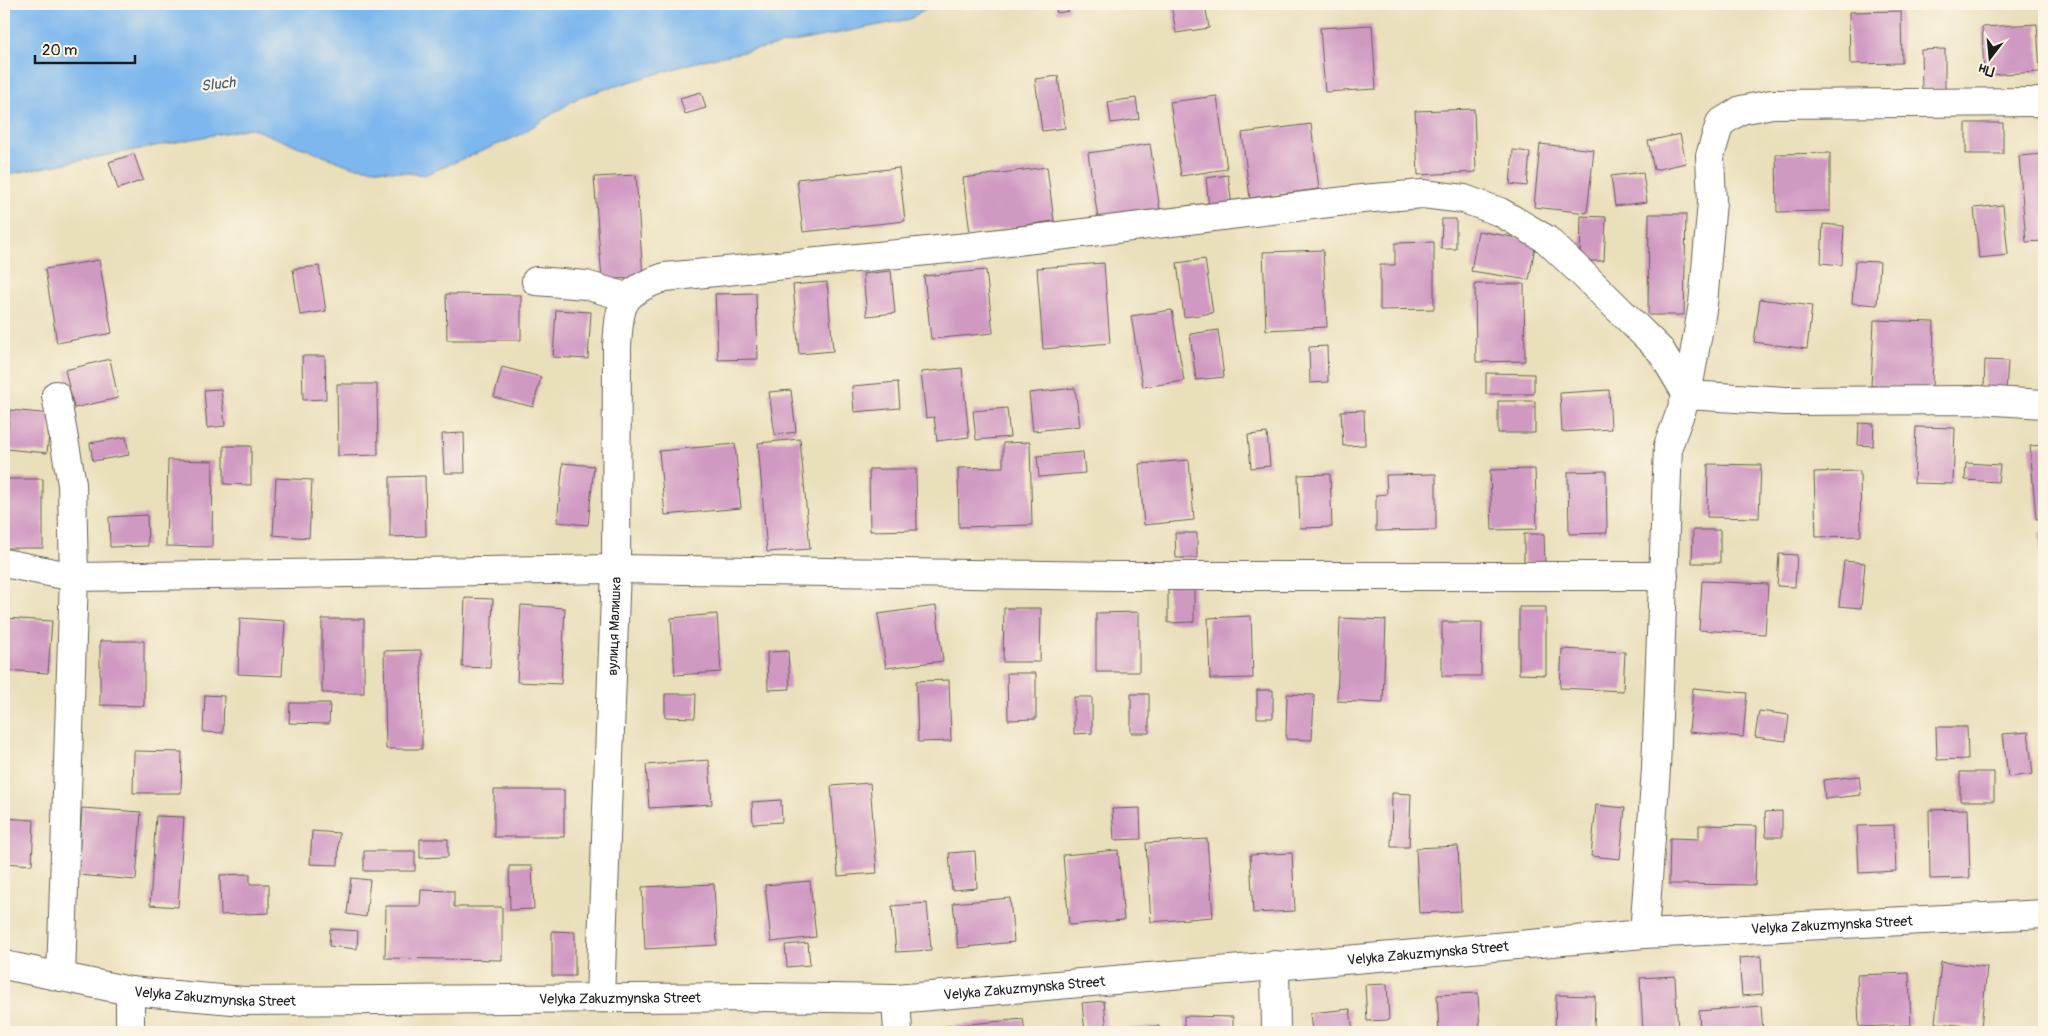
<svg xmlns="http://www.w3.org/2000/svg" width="2048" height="1036" font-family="Pangolin,sans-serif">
<rect width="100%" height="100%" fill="#fcf5e5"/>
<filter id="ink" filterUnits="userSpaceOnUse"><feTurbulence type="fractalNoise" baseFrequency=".02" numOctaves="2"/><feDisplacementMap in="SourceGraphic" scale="10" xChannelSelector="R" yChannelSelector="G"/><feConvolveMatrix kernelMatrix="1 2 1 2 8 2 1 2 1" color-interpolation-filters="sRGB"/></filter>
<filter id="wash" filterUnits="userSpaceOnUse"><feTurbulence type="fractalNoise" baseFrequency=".0096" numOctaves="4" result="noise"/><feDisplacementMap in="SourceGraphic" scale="20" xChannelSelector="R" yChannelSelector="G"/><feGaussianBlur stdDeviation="1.12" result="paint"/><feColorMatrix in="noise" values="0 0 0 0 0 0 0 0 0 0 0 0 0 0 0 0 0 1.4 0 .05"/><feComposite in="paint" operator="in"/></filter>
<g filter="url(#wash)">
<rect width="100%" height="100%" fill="#eadfbb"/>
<path fill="#7db7ee" stroke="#4c6a85" d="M4,4H932L910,19L703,60L579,97L518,136L424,175L350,166L250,128L4,175Z"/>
<g id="blocks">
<path fill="#d099c2" d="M1055,4H1068L1069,11L1057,13Z
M1171,4H1205L1209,28L1176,33Z
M1901,11L1902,63L1850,64L1849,12Z
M2037,24L2040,72L1984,75L1982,27Z
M1372,25L1376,89L1325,92L1320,28Z
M1945,49V89H1922L1921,50Z
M1058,76L1065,128L1042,131L1035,79Z
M701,92L706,108L685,114L680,98Z
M1217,96L1227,169L1181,176L1170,102Z
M1136,98L1139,119L1111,123L1108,102Z
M1474,109L1476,172L1418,175L1415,111Z
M1966,123H2003V154H1966Z
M1311,124L1319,189L1250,198L1242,133Z
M1680,134L1686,163L1654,170L1648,141Z
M1150,144L1161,216L1099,225L1088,153Z
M1540,144L1594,150L1587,213L1534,207Z
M1513,150L1530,152L1527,186L1510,184Z
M1830,153V211L1777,212L1776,154Z
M134,154L143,180L118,189L109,162Z
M2044,154V241L2026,242L2019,156Z
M1047,167L1054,221L970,233L963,178Z
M899,168L905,221L803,232L797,179Z
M1643,172L1647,202L1615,206L1611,176Z
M636,175L643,277L602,280L594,177Z
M1228,175L1232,206L1209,209L1206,178Z
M2003,205L2008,255L1979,258L1974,208Z
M1649,214H1686L1684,315H1648Z
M1581,216L1606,217L1604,261H1580Z
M1442,219H1456V249H1441Z
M1823,224L1844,226L1842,265L1821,263Z
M1478,231L1536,241L1529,280L1471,271Z
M1434,242V309L1380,310V265H1395V243Z
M1323,250L1327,327L1266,330L1263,252Z
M1205,259L1213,313L1184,317L1177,263Z
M99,260L112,333L57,343L45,269Z
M1855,261L1880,262L1877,305L1852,303Z
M1104,263L1110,343L1043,349L1037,268Z
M319,266L326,311L300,315L293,269Z
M986,270L993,333L931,339L924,276Z
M891,271L895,313L867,316L863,274Z
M827,282L833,351L799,354L793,285Z
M1475,284H1524L1525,361L1476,362Z
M756,293L758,359L718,360L715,294Z
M446,294L521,295V340H447Z
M1760,299L1812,306L1807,349L1754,342Z
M556,310L591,312L588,359L553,357Z
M1172,310L1184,381L1143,387L1131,316Z
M1874,320L1934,322L1932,389L1871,386Z
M1218,330L1224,377L1196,380L1190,334Z
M1327,346L1328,382L1310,383L1309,347Z
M302,356H325L326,399L303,400Z
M110,359L118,398L74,408L65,370Z
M1985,360L2008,361L2006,393L1984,391Z
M502,367L541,377L533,407L494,397Z
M962,368L969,437L937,441L934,417L926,418L921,372Z
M1486,373L1534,374V394H1486Z
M898,382L900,408L854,412L852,386Z
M337,384H377L378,455L338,456Z
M1075,388L1080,426L1033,431L1029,393Z
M221,389L225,426L207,428L204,390Z
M791,390L796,432L775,435L769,392Z
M1609,390L1611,429L1562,432L1560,393Z
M1498,401H1535V433H1498Z
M1007,408L1010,437L976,440L973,411Z
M10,410L51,414L47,453L6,449Z
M1364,410L1365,445L1343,446L1341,411Z
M1859,423L1874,424L1873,446L1858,445Z
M1916,427L1955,428L1953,484L1914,483Z
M464,433L465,473H444L442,434Z
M1267,433L1270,466L1251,468L1248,435Z
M126,437L129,455L93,461L90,443Z
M800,439L810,549L767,552L758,443Z
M1030,442L1032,525L959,527L958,468L1003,467V443Z
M735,444L741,508L665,515L659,451Z
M2044,445V518L2036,519L2030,446Z
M224,446H251V485L224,484Z
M1083,452L1085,473L1039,477L1037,456Z
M168,460L213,461L212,547L166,546Z
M1189,460L1194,520L1144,525L1139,464Z
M563,463L594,466L588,525L557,522Z
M1966,463L2000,465L1998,482L1965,480Z
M1708,464L1761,465L1759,518L1707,517Z
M869,469H916L917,530L870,531Z
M1535,469L1537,529L1492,530L1490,470Z
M1606,471L1607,533L1569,534L1568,472Z
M1860,471L1861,536L1816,537L1814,472Z
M1330,474L1332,527L1300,528L1298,475Z
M1436,474V530L1376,531V495L1387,494L1386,475Z
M425,476L426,536L390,537V477Z
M276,478L312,480L309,538L273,535Z
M4,479H43V548H4Z
M147,515L148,546L110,547L109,517Z
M1693,530H1720V563H1692Z
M2039,532H2044V578H2042Z
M1175,533H1197V558H1176Z
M1524,534H1544L1545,563H1524Z
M1779,554L1797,555L1795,587L1777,586Z
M1844,561L1865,563L1861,608L1839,606Z
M1702,581L1768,584L1765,634L1699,630Z
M1194,584V622L1168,623V585Z
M465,598L493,599L490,668L462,667Z
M521,605L565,608L561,684L517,682Z
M936,606L943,661L886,668L878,614Z
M1519,607H1546V675L1519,674Z
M1004,608H1041L1040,662H1003Z
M1139,612V672H1096V613Z
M717,614L721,672L675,675L671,618Z
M1251,616L1253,678L1210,679L1208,618Z
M4,618L52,621L48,673L4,670Z
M240,618L285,621L282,676L238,674Z
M1340,618L1386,620L1383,703L1337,701Z
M322,619H364V693H322Z
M1442,622H1482L1481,676H1442Z
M100,641H144V706L100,705Z
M1562,649L1625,652L1623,691L1560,688Z
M421,650L422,749H386L384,651Z
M788,651L790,689L768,690L767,652Z
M1007,673H1036V719L1008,720Z
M949,680L951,741L918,742L916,681Z
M1693,688L1747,693L1743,737L1689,732Z
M1257,690H1273V718H1257Z
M665,694H696L695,718L665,717Z
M1131,694H1149V733H1131Z
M1287,694L1314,695L1312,740L1286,739Z
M205,695L224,696L223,733L203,732Z
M1074,697H1092V733L1074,734Z
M290,703H330L329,724L289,723Z
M1759,711L1789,715L1786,741L1755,737Z
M1936,727H1967L1968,759L1937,760Z
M2028,732L2033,774L2008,777L2003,734Z
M134,751L182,752L181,793H133Z
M709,760L712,804L649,808L646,765Z
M1960,772H1994V801H1960Z
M1859,776L1861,795L1825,799L1823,780Z
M870,783L877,873L838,876L831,786Z
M494,790H564V837H494Z
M1392,793L1411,794L1409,847H1391Z
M781,800L782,822L753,824L752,802Z
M1596,805L1625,808L1620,859L1591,856Z
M82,808L141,812L136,880L78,875Z
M1140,808L1141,839L1114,840L1112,809Z
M1968,809L1970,878L1930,879L1929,810Z
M1782,811V837H1766L1765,812Z
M156,816L184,817L178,907L150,905Z
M4,818L34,820L32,865L4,863Z
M1699,825L1757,826L1755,885L1669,884L1670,838L1699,839Z
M1894,825L1896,871L1859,873L1857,826Z
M312,831L339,833L338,865L310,864Z
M420,839H448V857L420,858Z
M1207,839L1213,917L1151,922L1146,843Z
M1458,846L1461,911L1419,913L1416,848Z
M1118,850L1124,920L1069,925L1063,855Z
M364,851H415V871H364Z
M975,851L977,888L952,890L949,853Z
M1292,853L1295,911L1253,913L1250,855Z
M509,866H532L534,909L510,910Z
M250,874V884H269V913L221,915L220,875Z
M351,878L370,880L366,917L347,914Z
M810,881L816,937L771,942L765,885Z
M714,884L717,945L645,949L642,887Z
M421,890L454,891V907H502V960L385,958L386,906H420Z
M1010,898L1014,942L958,948L953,903Z
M927,903L931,950L896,952L892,906Z
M330,929L358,931L357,949L329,946Z
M552,931L575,932V976H552Z
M808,943L810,965L787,967L785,945Z
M1761,956L1763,994L1742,996L1739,958Z
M1941,962L1987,967L1981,1027L1935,1023Z
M1909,973L1911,1025L1859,1027L1857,975Z
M1675,976L1678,1032H1643L1640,978Z
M1387,984L1389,1020L1367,1021L1365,985Z
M1478,993L1480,1032H1439L1437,995Z
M1556,995L1595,996L1594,1032H1555Z
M1104,1001L1107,1032H1085L1082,1003Z
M1761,1006L1763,1032H1700L1699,1011Z
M1350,1009L1353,1032H1312L1310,1013Z
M1184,1016L1233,1017V1032H1184Z
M1023,1019L1025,1032H939L938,1027Z
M1159,1026L1160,1032H1117V1029Z"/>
</g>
</g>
<g filter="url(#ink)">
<use href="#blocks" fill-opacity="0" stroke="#646054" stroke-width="1"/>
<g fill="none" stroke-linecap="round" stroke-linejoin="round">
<defs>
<g id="minor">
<path d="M536,281L586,285L626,297"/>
<path d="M56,395L72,484L74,577L61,977"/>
<path d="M4,563L74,577L616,569L1115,576H1664"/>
<path d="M1644,934L1656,769L1668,446L1687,395L1703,304L1712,202L1710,156L1720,123L1741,110L1772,104L2044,102"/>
<path id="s1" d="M4,965L130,991L244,1001L761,997L896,999L1644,934L2044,914"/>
<path d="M1275,965L1276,1032"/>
<path id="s2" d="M600,998L616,569L617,347C620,302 620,293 665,277L968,247L1362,199L1423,194L1464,199L1500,212L1546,239L1588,279L1661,351L1687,395L1785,401L1978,400L2044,404"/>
<path d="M896,999L898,1032"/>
<path d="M130,1032V991"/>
</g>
</defs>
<use href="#minor" stroke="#646054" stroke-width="30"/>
<use href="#minor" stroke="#fff" stroke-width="28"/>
</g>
</g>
<g text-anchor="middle" stroke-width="4.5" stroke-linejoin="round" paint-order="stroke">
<g font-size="14" fill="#1c1c1c" stroke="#fcf5e5">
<text dy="5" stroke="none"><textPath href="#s2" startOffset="372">вулиця Малишка</textPath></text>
<text dy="5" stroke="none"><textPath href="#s1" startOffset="1834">Velyka Zakuzmynska Street</textPath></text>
<text dy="5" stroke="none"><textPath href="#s1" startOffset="1429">Velyka Zakuzmynska Street</textPath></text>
<text dy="5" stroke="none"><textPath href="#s1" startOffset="1024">Velyka Zakuzmynska Street</textPath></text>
<text dy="5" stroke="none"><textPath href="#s1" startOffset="214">Velyka Zakuzmynska Street</textPath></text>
<text dy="5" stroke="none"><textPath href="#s1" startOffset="619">Velyka Zakuzmynska Street</textPath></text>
</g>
<g font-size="15" font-style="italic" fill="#435a70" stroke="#fcf5e5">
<text transform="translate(218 84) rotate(-7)" y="5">Sluch</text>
</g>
</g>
<rect width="2048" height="1036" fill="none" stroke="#fcf5e5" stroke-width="20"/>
<g transform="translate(1990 58) rotate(196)" stroke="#fcf5e5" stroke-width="4" paint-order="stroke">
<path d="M0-4L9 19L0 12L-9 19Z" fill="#1c1c1c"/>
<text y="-8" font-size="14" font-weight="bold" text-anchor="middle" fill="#1c1c1c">Пн</text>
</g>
<path d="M35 55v8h100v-8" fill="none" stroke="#1c1c1c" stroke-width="2.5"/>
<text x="42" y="55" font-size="15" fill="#1c1c1c" stroke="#fcf5e5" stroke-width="4" paint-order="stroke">20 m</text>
</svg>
